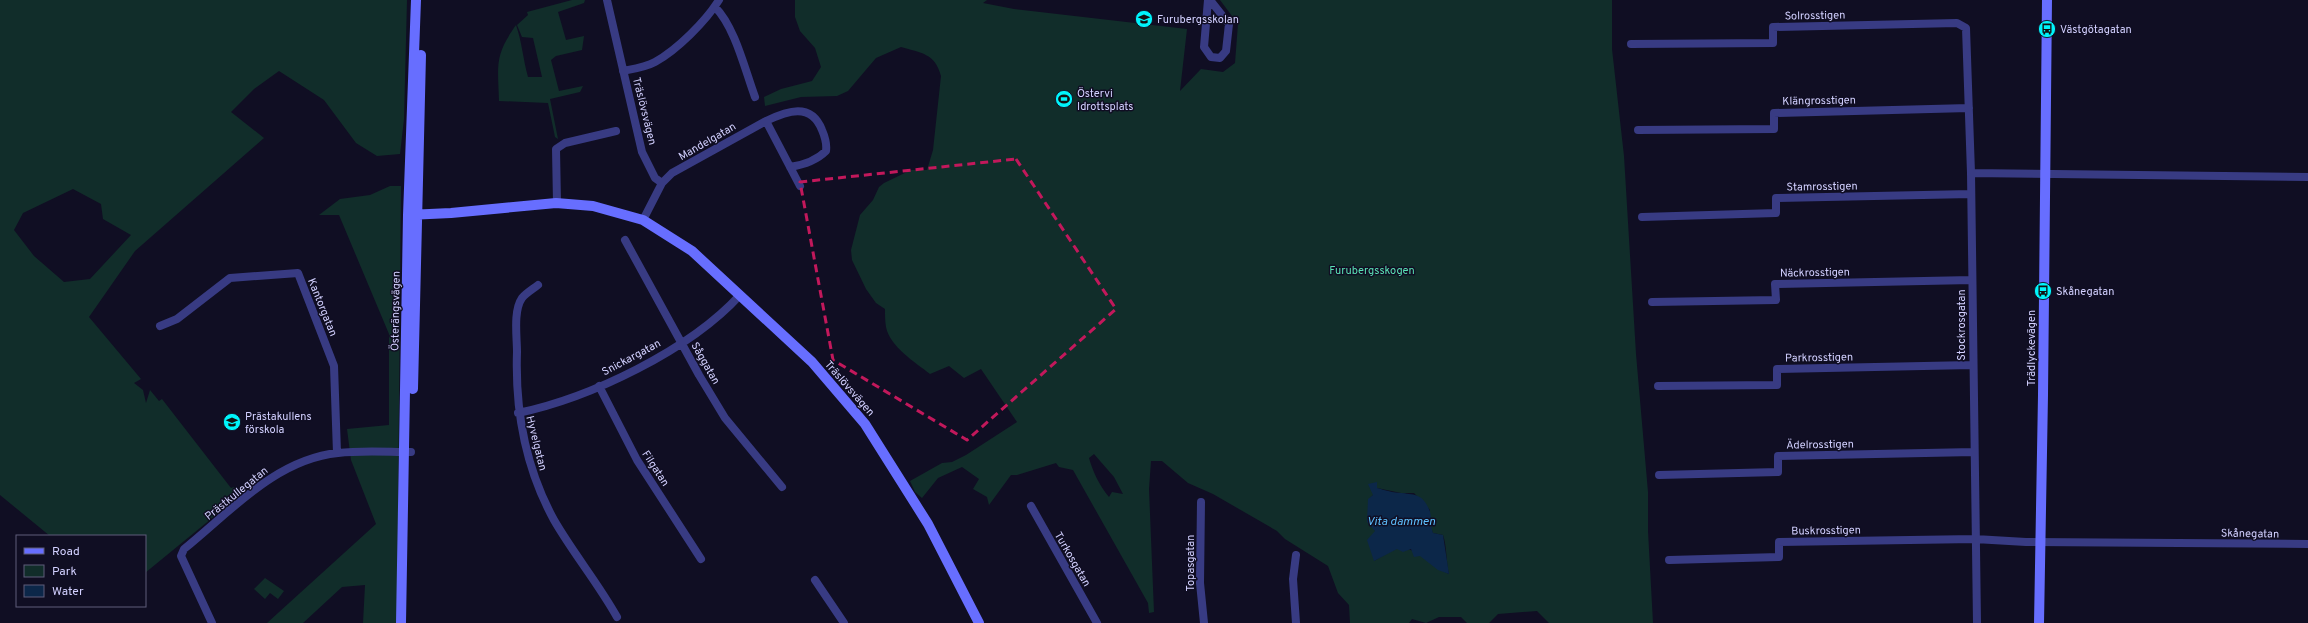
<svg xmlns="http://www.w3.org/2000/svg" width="2308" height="623" font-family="Overpass,sans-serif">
<rect width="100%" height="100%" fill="#100e23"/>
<path fill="#112d2a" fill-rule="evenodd" d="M0,0H407L404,119L400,154L377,156L356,143L324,100L279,71L254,89L231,112L264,138L135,251L89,317L141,379L134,383L143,390L146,403L150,390L159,401L162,399L231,488L234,487L239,496L145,573V536H50L0,495ZM73,189L101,204L103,219L131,235L90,279L64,282L34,256L14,230L23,213Z
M572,0H585L584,3L558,12L566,40L584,36L582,50L556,56L551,60L559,91L583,86L580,92L550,99L558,139L555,137L548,103L499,101C498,65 494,56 516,25C522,42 523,59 528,77H542L533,38L522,37L517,25L528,15L527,12Z
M795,0H987L983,3L1014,9L1187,29L1180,91L1201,69L1223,72L1235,63L1238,24L1220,0H1612V49L1624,156L1636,354L1648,492V531L1653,623H1549L1537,611L1498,614L1489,623H1467L1461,617H1439L1426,623L1412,619L1409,623H1350L1349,605L1338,593L1328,566L1285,539L1277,531L1213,494L1188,483L1162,461H1151L1149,489L1154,612L1149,613L1148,603L1073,470L1059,467L1056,463L1017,475H1011L989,505L987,497L973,489L979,479L962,467L938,478L922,498L915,492L910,481L942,463L952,462L966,455L1017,422L981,369L964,378L949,366L930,374C915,362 890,347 886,327C885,321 885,315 885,309L876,303L866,289L852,260L851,250L860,215L873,200L879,187L884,183L911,170H927L933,150L941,76C935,53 921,53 901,47L876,58L848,91L837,96L801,97L765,106L764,97L781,89L812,81L821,67L815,48L800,31L795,17ZM1094,454L1114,477L1123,494L1112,492L1109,497C1099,485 1093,472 1089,458ZM1377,482V488L1401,493H1414L1430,510L1429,523L1433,533L1443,535C1447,547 1446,561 1449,574C1433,568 1413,543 1396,549C1389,552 1381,557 1374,561L1375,531L1368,500L1373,495Z
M390,186H401L397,623H363L365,585L342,587L303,623H267L376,524L351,460L347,429L389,425V334L339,215H319L340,199L370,195Z
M265,578L284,591L278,599L270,593L265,599L254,589Z"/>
<path fill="#0c2749" d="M1377,482V488C1385,490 1393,493 1402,493C1416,495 1422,494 1429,509C1432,514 1430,525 1433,533L1443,535L1449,574L1438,570L1420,556L1414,557L1411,549L1403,552L1397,549L1374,561L1367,540L1375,531L1367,522L1368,499L1373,495L1368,484Z"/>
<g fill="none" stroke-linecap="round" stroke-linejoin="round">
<path stroke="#383b83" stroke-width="8" d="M607,0L642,152L655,178L662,183L643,220
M1208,0L1204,47L1211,57L1220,58L1226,51L1229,24L1210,0
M715,7C735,27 745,70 755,97
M1631,44L1773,43V27L1957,23L1966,28L1971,173L1977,623
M623,71C633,69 646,67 655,62C677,50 706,21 719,0
M766,121C787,111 811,102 822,130C825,137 827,144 826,151C816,161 803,165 790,167
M1638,130L1774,129V113L1969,108
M1971,173L2308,177
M662,183L672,173L766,121L800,186
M557,203L556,149L565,143L616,131
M1642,217L1776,213V198L1971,194
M625,240L699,375L725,418L782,487
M538,285C533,289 526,293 522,298C513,311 517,337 517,352C515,412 525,467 554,520C573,553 598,583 617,617
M1652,302L1776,300L1775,284L1972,280
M160,326L177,319L230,278L298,273L334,366L337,453
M599,386L637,460L701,559
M1658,386L1777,385V369L1972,365
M518,413C590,398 690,350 740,295
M1659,475L1778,472V456L1974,452
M1201,502L1200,583L1204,623
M1031,506L1097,623
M1669,560L1779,557V542L1975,539L2026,542L2308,544
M815,580L844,623
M212,623L181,556L184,549C230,512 276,459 338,453C361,450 388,452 411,452
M1296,623L1293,579L1296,555"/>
<path stroke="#676eff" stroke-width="10" d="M408,215L451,213L556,203L593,206L643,220L692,251L812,362L865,424L928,524L979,623
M413,389L421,55
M401,623L408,215L416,0
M2039,623L2043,395L2047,0"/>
</g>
<path fill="none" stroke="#c2185b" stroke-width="3" stroke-dasharray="8 5" stroke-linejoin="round" d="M1016,159L1116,309L967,440L833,360L800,182Z"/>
<defs>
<symbol id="school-disc" viewBox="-11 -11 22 22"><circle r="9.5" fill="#00f4fb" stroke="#100e23"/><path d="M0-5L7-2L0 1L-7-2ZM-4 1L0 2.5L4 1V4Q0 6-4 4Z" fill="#111"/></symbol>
<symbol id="bus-disc" viewBox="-11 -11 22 22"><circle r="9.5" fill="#00f4fb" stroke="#100e23"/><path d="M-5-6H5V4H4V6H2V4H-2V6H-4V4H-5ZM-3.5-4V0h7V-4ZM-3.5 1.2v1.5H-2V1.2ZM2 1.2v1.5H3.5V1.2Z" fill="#111"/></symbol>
<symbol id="stadium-disc" viewBox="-11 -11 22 22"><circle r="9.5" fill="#00f4fb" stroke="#100e23"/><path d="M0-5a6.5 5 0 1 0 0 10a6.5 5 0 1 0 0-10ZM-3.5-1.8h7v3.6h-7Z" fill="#111"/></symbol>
</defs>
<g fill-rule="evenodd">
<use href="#school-disc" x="1134" y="9" width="20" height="20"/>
<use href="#bus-disc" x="2037" y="19" width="20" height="20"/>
<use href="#stadium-disc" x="1054" y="89" width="20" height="20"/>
<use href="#bus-disc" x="2033" y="281" width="20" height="20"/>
<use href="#school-disc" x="222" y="412" width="20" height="20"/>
</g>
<g text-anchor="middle" stroke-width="3" stroke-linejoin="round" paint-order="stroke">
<g font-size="11" fill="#d2d0ff" stroke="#100e23">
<text transform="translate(1815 15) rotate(-1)" y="4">Solrosstigen</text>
<text transform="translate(1819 100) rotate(-1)" y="4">Klängrosstigen</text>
<text transform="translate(645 111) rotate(76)" y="4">Träslövsvägen</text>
<text transform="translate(707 141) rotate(-30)" y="4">Mandelgatan</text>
<text transform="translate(1822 186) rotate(-1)" y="4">Stamrosstigen</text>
<text transform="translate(1815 272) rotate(-1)" y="4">Näckrosstigen</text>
<text transform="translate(323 307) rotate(68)" y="4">Kantorgatan</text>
<text transform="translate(395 311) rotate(-89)" y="4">Österängsvägen</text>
<text transform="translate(1961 325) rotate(-90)" y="4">Stockrosgatan</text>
<text transform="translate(2031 348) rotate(-90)" y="4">Trädlyckevägen</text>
<text transform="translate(631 357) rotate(-28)" y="4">Snickargatan</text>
<text transform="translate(1819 357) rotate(-1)" y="4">Parkrosstigen</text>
<text transform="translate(706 363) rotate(60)" y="4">Såggatan</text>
<text transform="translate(850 388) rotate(49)" y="4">Träslövsvägen</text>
<text transform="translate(537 443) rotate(76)" y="4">Hyvelgatan</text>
<text transform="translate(1820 444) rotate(-1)" y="4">Ädelrosstigen</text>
<text transform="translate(656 468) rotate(57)" y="4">Filgatan</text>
<text transform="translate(236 493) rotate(-39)" y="4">Prästkullegatan</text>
<text transform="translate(1826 530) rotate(-1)" y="4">Buskrosstigen</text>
<text transform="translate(2250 533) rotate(1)" y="4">Skånegatan</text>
<text transform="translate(1073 559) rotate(60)" y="4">Turkosgatan</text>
<text transform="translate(1190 563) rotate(-90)" y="4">Topasgatan</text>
</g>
<g font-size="11" fill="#d2d0ff" stroke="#100e23" text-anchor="start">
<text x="1157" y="23">Furubergsskolan</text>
<text x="2060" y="33">Västgötagatan</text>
<text x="1077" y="97">Östervi<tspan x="1077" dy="13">Idrottsplats</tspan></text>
<text x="2056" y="295">Skånegatan</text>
<text x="245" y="420">Prästakullens<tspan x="245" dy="13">förskola</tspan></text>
</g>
<g font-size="11" fill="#5ae1b5" stroke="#100e23">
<text x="1372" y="274">Furubergsskogen</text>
</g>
<g font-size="12" font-style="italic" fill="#5ec0ff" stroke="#100e23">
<text x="1401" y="525">Vita dammen</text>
</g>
</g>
<rect x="16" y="535" width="130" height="72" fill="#100e23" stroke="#5e5c7b"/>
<rect x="24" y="548" width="20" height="6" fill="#676eff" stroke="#5e5c7b"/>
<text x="52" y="555" font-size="12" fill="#d2d0ff">Road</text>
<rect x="24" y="565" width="20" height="12" fill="#112d2a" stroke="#5e5c7b"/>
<text x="52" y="575" font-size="12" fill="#d2d0ff">Park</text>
<rect x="24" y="585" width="20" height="12" fill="#0c2749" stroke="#5e5c7b"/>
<text x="52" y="595" font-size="12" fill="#d2d0ff">Water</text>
</svg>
